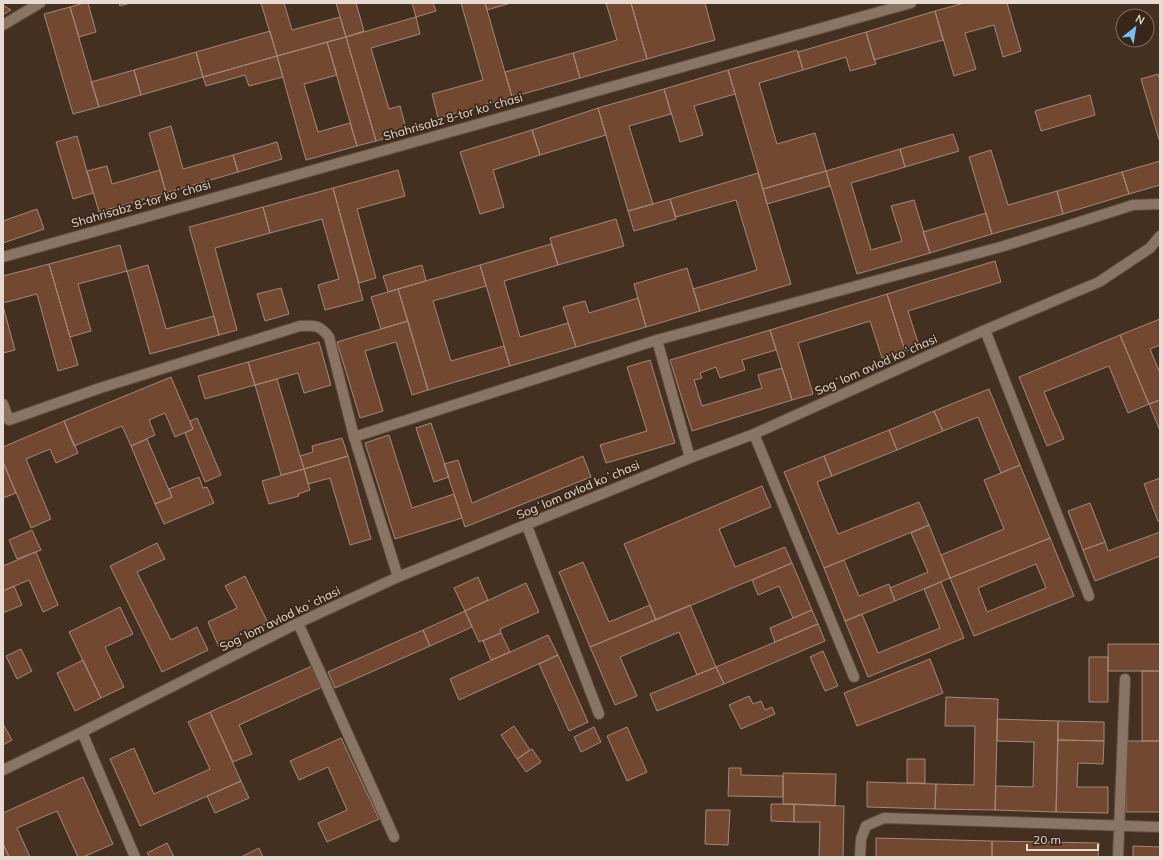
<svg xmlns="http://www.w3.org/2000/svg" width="1163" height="860" font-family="Mulish,sans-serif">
<rect width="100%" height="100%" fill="#433021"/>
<path fill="#734831" stroke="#a3897c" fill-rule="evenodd" d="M84,3H88L96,32L79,37L70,7Z
M119,3H130L120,6Z
M261,3H284L292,30L340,17L346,37L277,56Z
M336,3H356L364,31L346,37Z
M412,3H433L436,11L416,17Z
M461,3H485L512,97L438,118L432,94L483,80Z
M485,3H511L487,10Z
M606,3H631L647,59L580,78L573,53L617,40Z
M631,3H705L715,40L647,59Z
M964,3H1007L1021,51L1003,57L994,25L965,33L976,69L954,76L935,11Z
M3,5L11,10L3,15Z
M70,7L99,107L73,114L44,14Z
M935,11L943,40L874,60L866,32Z
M416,17L420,34L371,48L389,109L400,106L407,132L376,141L346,37Z
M270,31L277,56L203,77L196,52Z
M866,32L876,64L850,71L846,57L803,70L798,52Z
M346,37L376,141L357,146L327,42Z
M327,42L337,75L304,84L318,132L350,123L357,146L306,160L277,56Z
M797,50L803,70L759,83L777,144L815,133L826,171L763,189L728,70Z
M196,52L203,77L141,95L134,70Z
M573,53L580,78L512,97L505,72Z
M277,56L283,77L249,86L245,75L206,86L203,77Z
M134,70L141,95L99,107L91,82Z
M728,70L735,94L694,106L703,135L680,142L664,89Z
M1158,74L1160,81V143L1141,79Z
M664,89L671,114L629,126L653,204L628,211L598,108Z
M1090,95L1095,115L1041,131L1035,111Z
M598,108L606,135L540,155L532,130Z
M171,126L183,169L233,155L238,172L166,193L149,133Z
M532,130L540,155L493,170L504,207L480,214L460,152Z
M953,134L959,151L905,167L900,149Z
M77,136L93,193L73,199L56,142Z
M277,142L282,159L238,172L233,155Z
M900,149L905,167L851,183L871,250L902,241L891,206L914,200L930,253L857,274L826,171Z
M991,150L1008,205L1057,191L1063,214L992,234L969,157Z
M1160,161V185L1129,194L1122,172Z
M107,166L112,184L160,170L166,193L99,212L87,171Z
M398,170L405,196L357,209L376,278L359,283L333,188Z
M826,171L830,186L767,204L763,189Z
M1122,172L1129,194L1063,214L1057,191Z
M758,173L791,284L700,311L693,289L757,270L736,200L676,217L670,199Z
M333,188L363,300L325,310L318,285L339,279L322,219L270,233L263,207Z
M670,199L676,219L634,231L628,211Z
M263,207L270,233L215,248L237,330L219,335L189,227Z
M37,209L44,229L3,243V221Z
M986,213L992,234L930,253L923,232Z
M616,219L624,246L558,265L550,238Z
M551,244L558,265L504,281L520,337L568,323L576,347L510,366L480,265Z
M120,245L127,271L78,284L91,331L70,337L49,264Z
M995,261L1001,282L908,311L919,346L905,351L887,294Z
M49,264L78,365L58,371L37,294L3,303V276Z
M148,265L166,329L214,316L219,335L150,354L127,271Z
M422,265L426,281L388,292L383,276Z
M480,265L486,286L433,301L451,361L504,346L510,366L428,390L398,289Z
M687,268L700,311L646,327L634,284Z
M281,288L289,314L265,321L257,294Z
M398,289L408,321L381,329L371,297Z
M887,294L905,351L882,358L870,321L798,343L813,394L792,400L770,330Z
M638,298L646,327L576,347L563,307L585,301L589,313Z
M3,306L15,350L3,353Z
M1160,319V345L1150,349L1160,373V400L1149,404L1120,335Z
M408,321L428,390L412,395L396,342L365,351L383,411L360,418L337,342Z
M770,330L776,350L742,360L745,370L720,378L716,367L700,373L702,378L694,380L702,406L762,388L758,375L782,368L792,400L692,431L670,360Z
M1120,335L1149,404L1128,413L1109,366L1044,392L1064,439L1047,446L1019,377Z
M319,342L331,385L304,393L298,373L255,385L248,362Z
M650,360L675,443L606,463L600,445L647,431L627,367Z
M248,362L255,385L205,399L198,376Z
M171,377L193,429L175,437L165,413L149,420L155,435L131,446L122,426L74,446L64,421Z
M277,379L304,469L281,475L255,385Z
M989,389L1020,465L1001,473L978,417L943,431L934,411Z
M1160,400V431L1149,404Z
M934,411L943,431L897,450L889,430Z
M197,418L221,475L205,482L185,433L193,429L190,421Z
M64,421L78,453L56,463L50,449L26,459L51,519L31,528L3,462V447Z
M431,423L449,477L434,482L416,428Z
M889,430L897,450L832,476L824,456Z
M389,435L412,508L454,494L462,518L395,539L365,443Z
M342,438L348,456L304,469L300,456L313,452L312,446Z
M147,439L172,497L155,504L131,446Z
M348,456L371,539L350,545L330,478L308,484L304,469Z
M583,456L591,477L465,527L444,464L458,460L472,503Z
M824,456L832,476L817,482L838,534L919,502L929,525L824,568L784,472Z
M3,462L16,493L3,498Z
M1020,465L1050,538L950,578L941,555L1004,529L984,480Z
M304,469L310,490L298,494L299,496L269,504L262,481Z
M199,477L203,488L207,487L214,503L164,524L155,504L172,497L169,489Z
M1160,478V521H1158L1144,484Z
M762,486L771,507L719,529L735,567L785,547L792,563L656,620L624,544Z
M1090,503L1105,542L1083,550L1068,511Z
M929,525L950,578L895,601L890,588L928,572L911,533Z
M32,530L41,550L17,559L9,540Z
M1160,532V556L1095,581L1083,550L1105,542L1108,551Z
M1050,538L1074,596L974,636L950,578ZM1036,564L1046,588L987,612L978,588Z
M157,543L165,559L137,572L171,640L197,627L208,650L162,672L110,566Z
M36,552L58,605L43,612L29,580L3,591V566Z
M844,560L859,596L889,584L895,601L845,621L824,568Z
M583,562L609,622L650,605L656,620L590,647L559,572Z
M792,563L812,610L793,618L779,586L758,595L752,580Z
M245,576L268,623L219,647L208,622L237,608L225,586Z
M478,577L488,600L465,611L454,588Z
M941,582L964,638L868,677L845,621L862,614L878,653L940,628L924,589Z
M526,583L539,612L500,629L501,633L479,642L465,611Z
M14,586L22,605L3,613V591Z
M690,605L716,667L697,675L679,632L620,657L637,696L615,705L590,647Z
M120,607L133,634L105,647L124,687L101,698L69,632Z
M812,610L818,624L775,642L770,628Z
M465,611L472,627L430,646L423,630Z
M818,624L825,641L724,684L716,667Z
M423,630L430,646L335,688L328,672Z
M501,633L510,652L491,660L483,641Z
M548,635L558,655L459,700L450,679Z
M1108,644H1160V671H1108Z
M21,649L32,671L17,679L6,656Z
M823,651L838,686L825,691L810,657Z
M558,655L588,722L569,731L539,664Z
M1089,657H1108V702H1089Z
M930,659L943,693L857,726L844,693Z
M83,660L101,698L75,711L57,673Z
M312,666L322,687L239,725L252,754L233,762L210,712Z
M716,667L724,684L657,711L650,694Z
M1142,671H1160V741H1142Z
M749,696L753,704L761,701L765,710L772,707L775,714L741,729L729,705Z
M946,697L998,699L995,810L935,809L936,784L974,785L975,726H945Z
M210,712L241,781L140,826L110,759L134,748L154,794L210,769L188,722Z
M997,719L1058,721L1056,812L995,810L996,786L1033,787L1034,742L997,741Z
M1058,721L1104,722V741L1058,740Z
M3,724L12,740L3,745Z
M514,726L530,750L517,759L501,735Z
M594,727L601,742L581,752L574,737Z
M627,727L647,772L627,781L607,736Z
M341,738L379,819L327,842L318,823L347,810L328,767L299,780L290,761Z
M1058,740L1104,741L1103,764L1078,763L1077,787H1108V813L1056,812Z
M1126,741H1160V812H1126Z
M532,749L541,762L526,772L517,759Z
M907,759H925V783H907Z
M729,768H741V775L783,776V797L728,796Z
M783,773L836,774L835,806L783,804Z
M83,777L113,844L83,857H78L57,811L17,828L30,857H9L3,844V813Z
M241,781L249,798L215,813L207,796Z
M867,782L936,784L935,809L867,807Z
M771,804H794V822L771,821Z
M794,804L844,806L843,857H819L820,822H794Z
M706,810H730L728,845L705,844Z
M876,838L992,841V857H876Z
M992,841L1099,843L1098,857H992Z
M167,843L174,857H150L147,853Z
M3,844L9,857H3Z
M1133,846L1160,847V857H1133Z
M259,848L263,857H241Z"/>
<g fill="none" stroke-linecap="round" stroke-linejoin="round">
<defs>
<path id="minor" d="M3,25L40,3
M3,257L911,3
M985,330L1089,596
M657,340L690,458
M3,404L9,420L100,388L300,326C314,325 320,325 329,337L354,437L398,577
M754,434L854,677
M354,437L657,340L1004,246L1133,205L1160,204
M527,526L599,714
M298,623L394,837
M82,732L135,857
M3,770L82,732L298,623L398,577L690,458L754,434L985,330L1099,282L1150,248L1160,236
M860,857L861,839L866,826L884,818L1160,827
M1118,857L1125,679"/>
</defs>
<use href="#minor" stroke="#5e4e41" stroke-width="12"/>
<use href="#minor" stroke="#8a7564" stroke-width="10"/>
</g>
<g text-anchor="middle" stroke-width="3.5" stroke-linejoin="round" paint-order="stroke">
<g font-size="12" fill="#e6dad1" stroke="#382618">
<text transform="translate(453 117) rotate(-16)" y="4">Shahrisabz 8-tor koʻchasi</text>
<text transform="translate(141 204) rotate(-16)" y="4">Shahrisabz 8-tor koʻchasi</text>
<text transform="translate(876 365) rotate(-24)" y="4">Sogʻlom avlod koʻchasi</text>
<text transform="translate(578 490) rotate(-23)" y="4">Sogʻlom avlod koʻchasi</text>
<text transform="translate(280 619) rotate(-26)" y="4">Sogʻlom avlod koʻchasi</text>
</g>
</g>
<rect width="1163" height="860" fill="none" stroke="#e6dad1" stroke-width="8"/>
<g transform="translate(1135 28) rotate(30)"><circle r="19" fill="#382618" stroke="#7e6e62"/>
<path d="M0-3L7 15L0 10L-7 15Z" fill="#75c0f6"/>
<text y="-6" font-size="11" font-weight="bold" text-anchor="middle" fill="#e6dad1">N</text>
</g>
<path d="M1027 844v6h71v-6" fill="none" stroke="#e6dad1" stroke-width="2"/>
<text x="1033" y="844" font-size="12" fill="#e6dad1" stroke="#382618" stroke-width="3" paint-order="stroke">20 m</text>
</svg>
